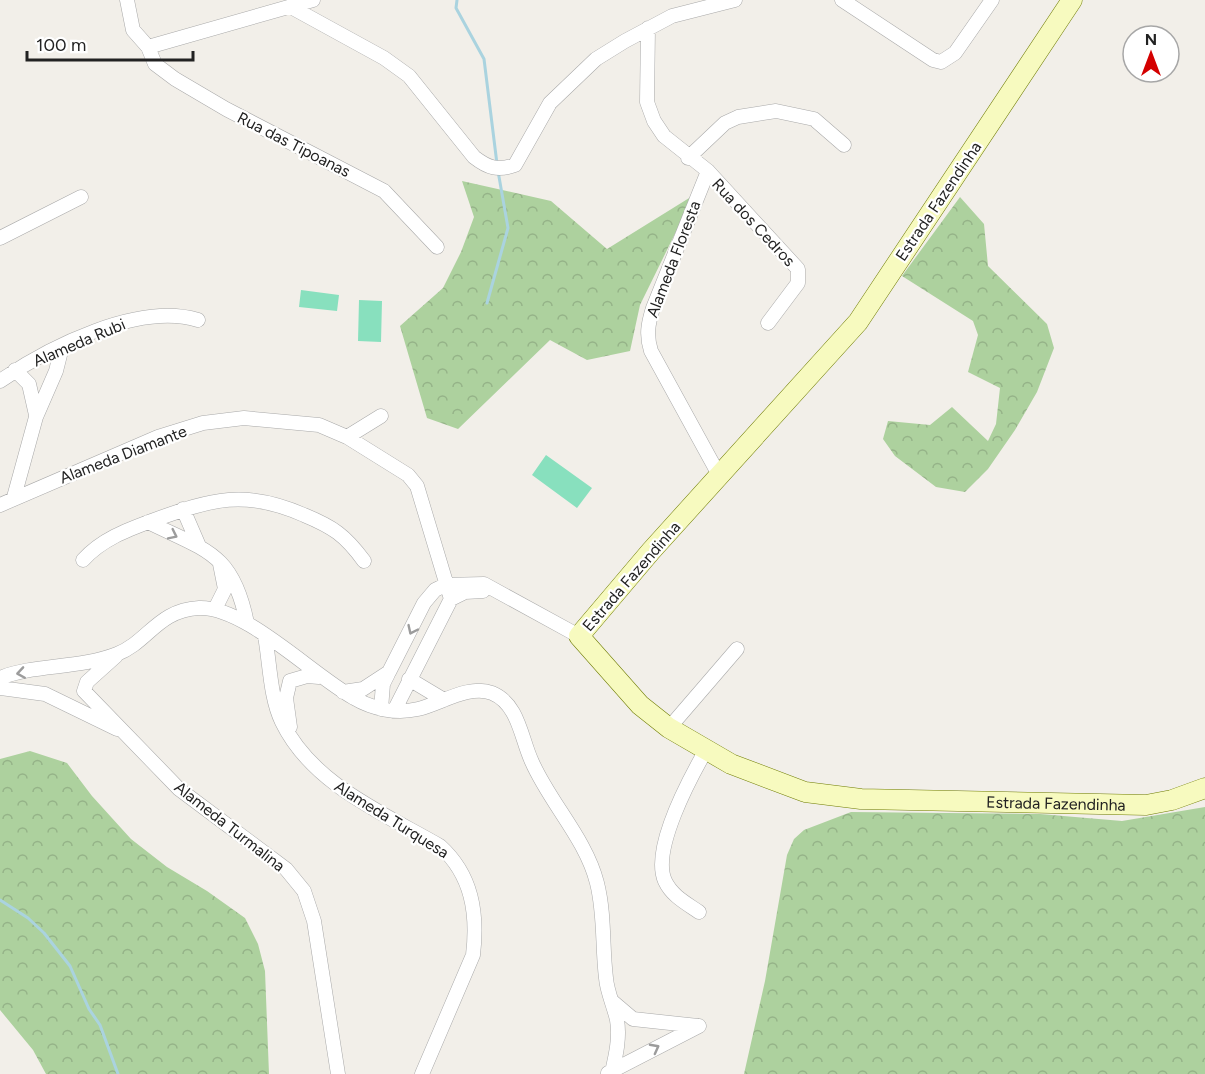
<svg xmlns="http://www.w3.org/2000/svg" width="1205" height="1074" font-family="Figtree,sans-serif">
<defs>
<pattern id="forest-crowns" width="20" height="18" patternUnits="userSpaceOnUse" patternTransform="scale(1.5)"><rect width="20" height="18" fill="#add19e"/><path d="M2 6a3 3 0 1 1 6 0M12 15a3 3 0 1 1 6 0" fill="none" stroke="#95b388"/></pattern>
</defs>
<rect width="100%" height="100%" fill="#f2efe9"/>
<path fill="url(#forest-crowns)" d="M462,181L551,201L607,249L694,195L640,305L630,351L587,360L550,340L458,429L427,418L400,326L443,288L461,252L474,217Z
M960,197L984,224L988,266L1047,324L1054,348L1037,392L1015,430L988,469L965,492L936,487L895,456L883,439L888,421L930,425L952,407L988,441L996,424L1000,388L968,372L978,335L973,321L902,276Z
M30,751L67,763L92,796L131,839L167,867L207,891L245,918L258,944L265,971L269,1074H46L33,1050L0,1010V759Z
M1205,807V1074H744L765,981L787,855L794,839L804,830L851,812L1040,814L1122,821Z"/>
<path fill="#88e0be" d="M301,290L339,295L337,311L299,307Z
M359,300L382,301L381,342L358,341Z
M546,455L592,488L577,508L532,475Z"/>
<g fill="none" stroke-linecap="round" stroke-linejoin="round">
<path stroke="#aad3df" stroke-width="3" d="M457,0L456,8L484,59L497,164
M487,303L508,228L498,171
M0,900L28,918L44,933L70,966L89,1009L100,1025L118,1074"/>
<defs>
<path id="street" d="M127,0L133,30L148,47L155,64L175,79L226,109L384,191L437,247
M842,0L933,60L941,62L955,53L992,0
M291,7L384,58L409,76L474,157C488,168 498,171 515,165L550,103L596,59L625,41L672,16L735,0
M648,28L647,102L654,121L664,136L708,171L798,269V283L768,323
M148,47L313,0
M688,158L725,123L738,117L776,111L814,119L844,145
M708,171L653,308C648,324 646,335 651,351L719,475
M0,238L81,197
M15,370L29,384L36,415
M0,381C49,347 139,302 198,320
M347,437L381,416
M14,497L36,417L56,371L62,347
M0,505L158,437L203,423L244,418L319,425L347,437L408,475L417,486L451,599
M183,509L199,546
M148,522C207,551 233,553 247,623
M83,560C102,539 127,530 154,520C212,499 245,489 304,515C333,527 345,535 364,561
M215,609L225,589L220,564
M265,636C270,664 270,697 282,722C312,784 383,813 440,846C472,875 478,913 473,955L422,1074
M116,656L87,682L84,691L179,789L286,869L304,891L314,921L338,1074
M0,678C33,664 79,669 117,654C148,642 158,610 199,608C245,606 312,675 354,698C373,709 396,714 418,709C440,704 469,684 492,693C519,704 521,739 532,762C550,803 586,839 597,883C605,915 602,946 606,978C607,992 614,1006 617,1020C620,1037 616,1055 612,1072
M409,679L444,700
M0,688L45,694L117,729
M343,692L363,689L389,672L424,603L435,590L445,585L484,584L579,636
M381,709L383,684L388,674
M394,711L451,599L465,592L483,591
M290,727L286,698L290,681L307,676L319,677
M669,728L737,649
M699,912C686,903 672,896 665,881C651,850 690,778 706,750
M613,1002L633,1019L698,1026
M608,1073L699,1026"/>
<g id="secondary">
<path id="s1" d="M1072,0L858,322L651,551L579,636L640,705L669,728L731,764L805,792L861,799L1146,805L1172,800L1205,788"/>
</g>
</defs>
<use href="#street" stroke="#a9a9a9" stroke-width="15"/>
<use href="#secondary" stroke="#707d05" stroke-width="21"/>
<use href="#street" stroke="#fff" stroke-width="14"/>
<use href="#secondary" stroke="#f7fabf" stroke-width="20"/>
</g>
<defs><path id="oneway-chevron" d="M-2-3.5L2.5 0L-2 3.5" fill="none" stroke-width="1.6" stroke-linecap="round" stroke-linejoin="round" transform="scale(1.5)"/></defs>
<g stroke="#9c9c9c">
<use href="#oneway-chevron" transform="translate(173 535) rotate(26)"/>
<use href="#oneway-chevron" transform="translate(412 630) rotate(115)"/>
<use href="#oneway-chevron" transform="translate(21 673) rotate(171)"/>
<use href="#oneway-chevron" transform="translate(655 1048) rotate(-28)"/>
</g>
<g text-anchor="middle" stroke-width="4.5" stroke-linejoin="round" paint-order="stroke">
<g font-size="16" fill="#222" stroke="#fff">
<text transform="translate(294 144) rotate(27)" y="6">Rua das Tipoanas</text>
<text transform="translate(938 201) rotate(-56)" y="6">Estrada Fazendinha</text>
<text transform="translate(754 222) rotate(47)" y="6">Rua dos Cedros</text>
<text transform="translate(673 259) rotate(-69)" y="6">Alameda Floresta</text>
<text transform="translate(79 342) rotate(-23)" y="6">Alameda Rubi</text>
<text transform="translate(123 454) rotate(-21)" y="6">Alameda Diamante</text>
<text transform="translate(631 576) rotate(-49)" y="6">Estrada Fazendinha</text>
<text dy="6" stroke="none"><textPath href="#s1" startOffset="1338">Estrada Fazendinha</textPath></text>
<text transform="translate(392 819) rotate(32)" y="6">Alameda Turquesa</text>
<text transform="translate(230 826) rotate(38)" y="6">Alameda Turmalina</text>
</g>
</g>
<g transform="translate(1151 54)"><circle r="28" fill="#ffffff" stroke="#a7a7a7" stroke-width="1.5"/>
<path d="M0-4.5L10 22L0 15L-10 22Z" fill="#d40000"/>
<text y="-9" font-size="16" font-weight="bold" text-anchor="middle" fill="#222222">N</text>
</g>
<path d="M27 51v9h166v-9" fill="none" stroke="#222222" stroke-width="3"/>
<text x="36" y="51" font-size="18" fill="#222222" stroke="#ffffff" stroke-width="4.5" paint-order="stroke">100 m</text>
</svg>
